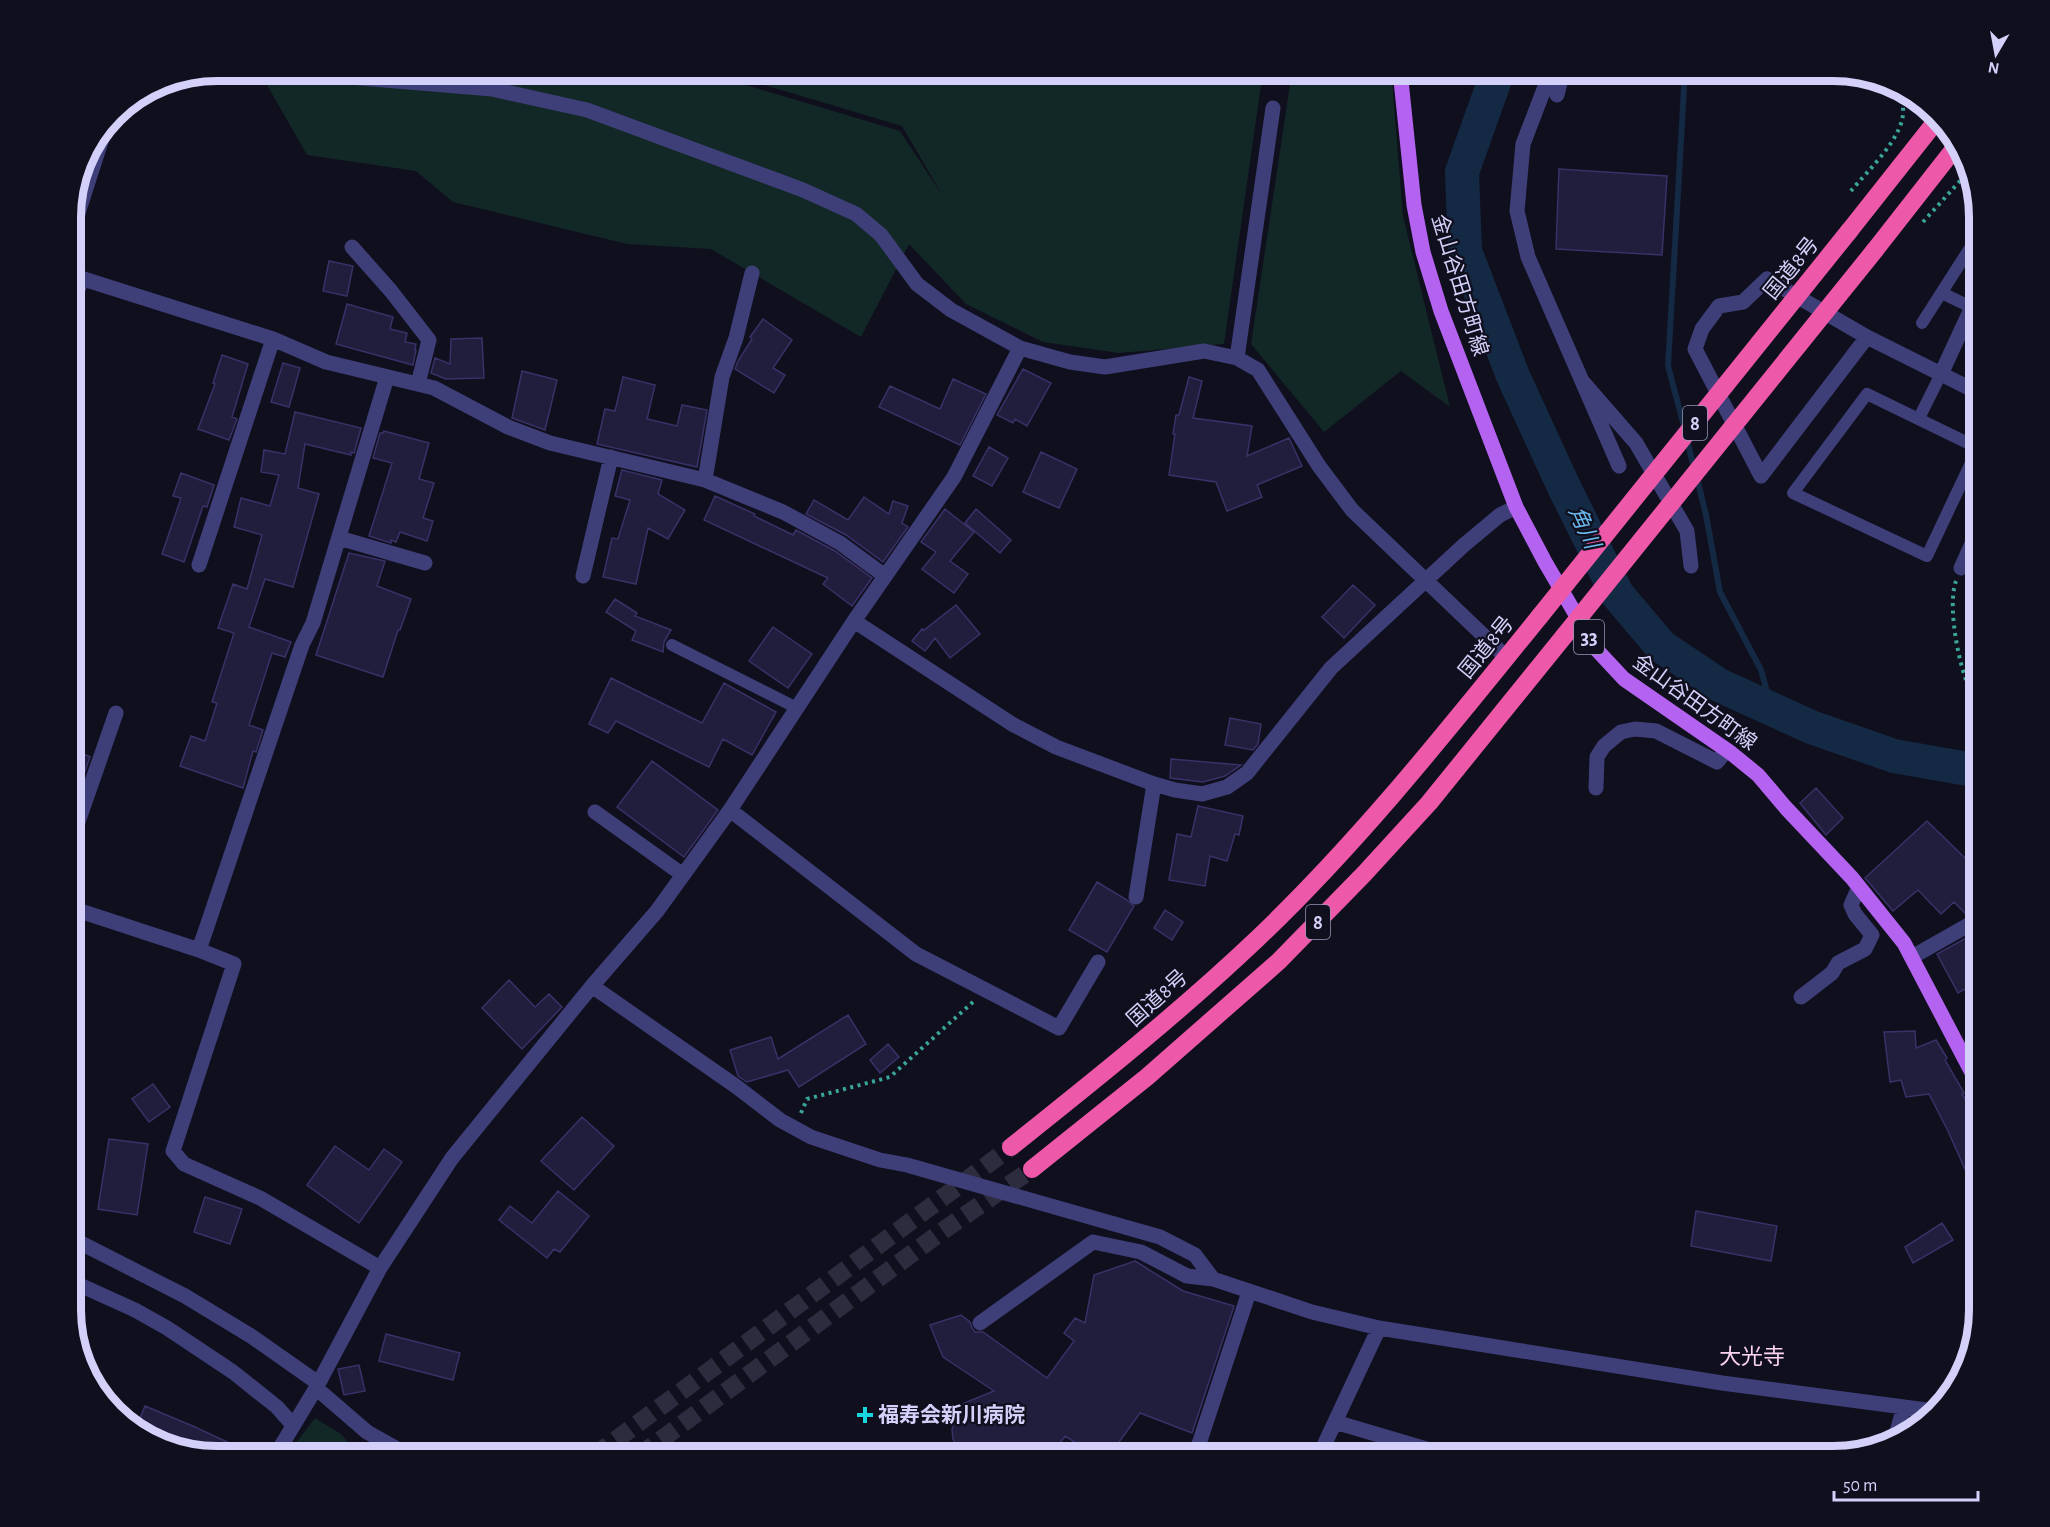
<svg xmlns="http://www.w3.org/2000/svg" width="2050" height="1527" font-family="'Alegreya Sans','Noto Sans JP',sans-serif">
<rect width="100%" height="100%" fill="#100f1e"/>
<path fill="#122826" d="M259,71H699L900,131L944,198L902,126L718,71H1263L1224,344L1119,353L1043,342L966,304L909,244L861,337L711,249L627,244L453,202L416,171L307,155Z
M1292,71H1390L1392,81L1403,216L1450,407L1401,371L1324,432L1251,344Z
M315,1418L341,1434L359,1456H286Z"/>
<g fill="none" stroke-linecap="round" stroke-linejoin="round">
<path stroke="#142943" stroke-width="6" d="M1685,430L1668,366L1685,71
M1687,440L1694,468
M1697,478L1706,515L1720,592L1761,670L1772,709"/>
<path stroke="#142943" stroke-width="34" d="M1498,71L1462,172L1465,251L1513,376L1563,485L1617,594L1661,646L1719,685L1811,727L1894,756L1979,771"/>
</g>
<path fill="#211d3d" stroke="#393167" stroke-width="1.5" d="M1559,169L1667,176L1662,255L1556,249Z
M329,261L353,266L347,296L323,291Z
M347,304L393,317L390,329L407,333L405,342L416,344L415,350H416L413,365L336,344Z
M763,319L792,340L773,368L785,375L774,393L735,369L738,361L752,339L750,337Z
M482,338L484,378L446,379L431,373L435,358L450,364L451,339Z
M222,355L248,364L232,417L237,419L229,440L198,429L215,384L213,383Z
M283,363L300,368L289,407L271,402Z
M1023,369L1051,383L1027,426L1015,419L1013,423L997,415Z
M522,371L557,380L545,430L512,418Z
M623,377L655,385L647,419L677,426L682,405L707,410L697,467L597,444L605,409L615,411Z
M1189,377L1202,381L1193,418L1252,426L1247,456L1289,438L1302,466L1257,485L1262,497L1227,511L1216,482L1169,475L1175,434H1173L1176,415H1179Z
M953,379L986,394L960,445L879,407L890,386L940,409Z
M295,412L361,428L354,453L351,452V455L305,444L298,488L319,494L293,587L265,579L249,627L291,642L285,657L272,653L249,725L263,730L256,752L253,751L243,788L180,766L191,736L205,741L217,703L212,702L234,633L218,628L233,584L247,589L262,535L234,527L241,498L270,506L279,475L261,472L264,450L285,454Z
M384,431L429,443L419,479L434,483L423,518L433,521L427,541L400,532L396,542L391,540V543L369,536L392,463L373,458L380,433H383Z
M989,447L1008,458L992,486L973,476Z
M1041,452L1077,469L1059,508L1023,492Z
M622,470L662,480L658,494L685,510L668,539L648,528L636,584L603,577L612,538L618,539L630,500L615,496Z
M181,473L214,485L207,507L203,506L184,562L162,554L181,498L173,496Z
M715,496L755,514L754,516L793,535L796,530L835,551L872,578L852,606L823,584L828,578L704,520Z
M864,497L889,514L893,501L908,506L902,523L908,527L883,562L846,535L806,514L814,500L848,520Z
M945,509L974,532L950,561L968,574L954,593L922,569L936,552L921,542Z
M976,509L1011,540L1000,553L965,523Z
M349,553L385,561L377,586L411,599L400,630H398L383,677L316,655Z
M1353,585L1375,605L1344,638L1322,617Z
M615,599L637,613L635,616L671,630L664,642L663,652L632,640L636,631L606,612Z
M956,605L980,634L950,658L935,638L925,651L912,641L922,629L924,630Z
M773,627L812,654L788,688L749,661Z
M611,678L702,723L724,683L776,712L752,755L723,739L709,767L616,721L608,733L589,724Z
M1230,718L1261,724L1258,744L1253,750L1225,745Z
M71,748L90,757L71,810Z
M1171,759L1241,765L1225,776L1203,782L1170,778Z
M652,761L718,810L684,857L617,807Z
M1816,788L1843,818L1826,835L1800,803Z
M1198,806L1243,816L1239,835L1235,834L1227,861L1210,856L1205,886L1169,880L1177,834L1191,837Z
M1927,821L1966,859L1979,847V909L1967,915L1954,902L1941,914L1918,890L1893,911L1865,878Z
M1097,882L1127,900L1134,906L1107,952L1069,930Z
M1165,910L1183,922L1172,940L1154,928Z
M1968,937L1979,957V981L1958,993L1937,954Z
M509,980L535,1007L549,994L562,1007L522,1049L482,1008Z
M848,1015L866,1044L799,1087L788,1070L747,1082L738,1076L730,1050L771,1037L778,1059Z
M1915,1031L1916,1048L1936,1040L1947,1058L1945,1060L1964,1093L1962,1094L1979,1122V1201L1948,1131L1929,1094L1906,1097L1901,1080L1890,1082L1884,1032Z
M888,1044L899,1057L880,1073L870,1060Z
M153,1084L170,1107L149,1122L132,1099Z
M582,1117L614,1146L574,1190L541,1161Z
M109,1139L148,1144L137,1215L98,1209Z
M335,1146L369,1170L384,1149L402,1162L359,1223L307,1185Z
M558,1191L589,1216L560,1252L554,1249L547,1258L499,1220L510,1206L532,1223Z
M205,1197L242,1209L230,1244L194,1232Z
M1696,1211L1777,1226L1771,1261L1691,1246Z
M1942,1223L1953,1240L1913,1263L1905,1247Z
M1135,1261L1183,1291L1234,1306L1192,1433L1140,1413L1109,1456H1097L1065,1436L1050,1456H1045L1023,1446L1014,1456H968L960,1452L953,1439L952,1429L956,1415L964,1403L994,1391L943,1357L930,1325L961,1315L970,1322L972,1328L975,1332H983L1047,1378L1074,1341L1064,1333L1075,1318L1085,1323L1094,1275Z
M386,1334L460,1353L453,1380L379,1361Z
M359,1365L365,1391L344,1395L338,1369Z
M145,1406L195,1427L257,1456L209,1455L194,1448L185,1440H177L165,1434L161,1444L135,1430Z"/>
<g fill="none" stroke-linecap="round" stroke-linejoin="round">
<path stroke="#2d2c3f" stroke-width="18" stroke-dasharray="18 9" stroke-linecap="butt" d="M594,1456L1011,1147
M639,1456L941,1232L1032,1169"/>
<path stroke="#3aa599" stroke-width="4" stroke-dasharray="3 4.5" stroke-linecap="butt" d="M1896,87L1898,95L1922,114
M1851,191C1867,171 1906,136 1903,108C1903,104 1900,99 1898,95
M1923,222L1969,171
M1956,581C1946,607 1961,685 1979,706
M801,1113L807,1099L890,1077L974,1001"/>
<path stroke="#3e3f79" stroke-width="12" d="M1942,293L1979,311
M71,310L84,279
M1922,323L1979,234
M1919,418L1941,374
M1978,448L1927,556L1793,493L1867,394L1978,448L1979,449
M672,645L797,708"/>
<path stroke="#3e3f79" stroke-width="15" d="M321,71L337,76L492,89L587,110L803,190L856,214L881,235L917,284L951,310L1020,348L1070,362L1105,367L1204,351L1237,358L1258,370L1319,466L1352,510L1506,657
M1551,71L1523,144L1517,211L1528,257L1582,381
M1557,95L1563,71
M71,235L106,126
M352,247L391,291L429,340L418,384
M71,275L273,339L326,362L434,388L508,427L550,443L705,480L783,512L840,543L885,576
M1979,292L1941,374L1979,393
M1867,337L1767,279L1743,302L1719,306L1702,329L1695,349L1761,476L1867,337L1941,374
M1237,358L1273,108
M1619,466L1582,381L1636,443L1687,531L1691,566
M705,480L722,377L736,338L752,273
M339,538L425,563
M199,565L273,339
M1961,568L1979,528
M583,576L611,457
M854,621L1012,724L1056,747L1154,784L1175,790L1202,794L1227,787L1247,773L1331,668L1464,545L1500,515L1516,507
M1596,788L1597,757L1604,746L1621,732L1635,729L1656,731L1717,762L1727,750
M730,810L916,954L1059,1028L1098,962
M595,812L683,875
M71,842L116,713
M1136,897L1154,784
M71,908L199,950L234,964L173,1151L184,1164L260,1198L380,1268
M199,950L302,645L313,623L387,377
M1912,957L1979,919
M592,986L737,1087L780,1120L811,1137L880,1160L907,1165L1160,1237L1195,1255L1213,1279L1312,1312L1379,1328L1722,1383L1934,1411
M1801,997L1832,973L1838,963L1865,949L1872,935L1855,914L1851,905L1859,887
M71,1238L185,1296L251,1336L318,1383
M71,1281L135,1310L167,1328L233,1372L277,1407L292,1424
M980,1323L1093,1242L1141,1252L1187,1276L1213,1279
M316,1388L367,1432L410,1456
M1335,1422L1450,1456
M1894,1442L1904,1407
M181,1449L185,1451
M275,1456L316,1388L380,1268L452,1158L592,986L657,911L730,810L854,621L954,477L1020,348
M1195,1456L1249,1292
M1319,1456L1379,1328"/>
<path stroke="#b363ef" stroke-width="15" d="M1400,71L1414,205L1423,252L1441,311L1516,507L1545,562L1596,649L1624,679L1731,753L1758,775L1786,808L1852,878L1904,943L1979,1086"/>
<path stroke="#ee58a8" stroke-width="18" d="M1850,230L1937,120
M1875,250L1958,144
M1011,1147C1095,1080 1179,1013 1257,939C1361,840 1450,727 1540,616
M1032,1169L1147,1077L1279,961L1364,874L1429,803L1565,635"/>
<path stroke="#ee58a8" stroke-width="18" d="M1540,616L1850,230
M1565,635L1875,250"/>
</g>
<path fill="#17d6df" stroke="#100f1e" stroke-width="2" d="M862 1406h6v6h6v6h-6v6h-6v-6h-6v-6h6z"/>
<g text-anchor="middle" stroke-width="4.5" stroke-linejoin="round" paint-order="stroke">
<g fill="#100f1e" stroke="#9897b8" stroke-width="1.5">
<rect x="1683" y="406" width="24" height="34" rx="4.5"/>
<rect x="1574" y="620" width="30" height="34" rx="4.5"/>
<rect x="1306" y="905" width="24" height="34" rx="4.5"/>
</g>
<g font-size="20" font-weight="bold" fill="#d3d1fa">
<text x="1695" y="430">8</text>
<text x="1589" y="644">33</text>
<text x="1318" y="929">8</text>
</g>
<g font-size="21" fill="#d3d1fa" stroke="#100f1e">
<text transform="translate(1791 268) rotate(-51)" y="7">国道8号</text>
<text transform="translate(1460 285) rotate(73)" y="7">金山谷田方町線</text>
<text transform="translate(1486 647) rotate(-51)" y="7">国道8号</text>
<text transform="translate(1695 702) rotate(36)" y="7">金山谷田方町線</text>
<text transform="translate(1157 998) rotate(-42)" y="7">国道8号</text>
</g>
<g font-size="21" font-weight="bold" fill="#d3d1fa" stroke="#100f1e" text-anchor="start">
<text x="878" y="1422">福寿会新川病院</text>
</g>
<g font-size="22" font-style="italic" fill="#6ab9ef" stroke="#100f1e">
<text transform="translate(1585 527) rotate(65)" y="8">角川</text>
</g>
<g font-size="22" fill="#fad3ee" stroke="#100f1e">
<text x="1752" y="1364">大光寺</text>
</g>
</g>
<path d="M0 0H2050V1527H0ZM217 81H1833A136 136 0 0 1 1969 217V1310A136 136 0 0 1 1833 1446H217A136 136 0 0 1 81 1310V217A136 136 0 0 1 217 81Z" fill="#100f1e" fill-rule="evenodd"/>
<path fill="none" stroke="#d3d1fa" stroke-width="8" d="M217 81H1833A136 136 0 0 1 1969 217V1310A136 136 0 0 1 1833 1446H217A136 136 0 0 1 81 1310V217A136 136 0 0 1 217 81Z"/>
<g transform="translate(1996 54) rotate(190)" stroke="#100f1e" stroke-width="4.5" paint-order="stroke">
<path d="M0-4.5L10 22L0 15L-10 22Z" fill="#d3d1fa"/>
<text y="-9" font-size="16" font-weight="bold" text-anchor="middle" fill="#d3d1fa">N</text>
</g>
<path d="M1834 1491v9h144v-9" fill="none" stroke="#d3d1fa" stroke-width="3"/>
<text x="1843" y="1491" font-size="18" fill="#d3d1fa" stroke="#100f1e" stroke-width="4.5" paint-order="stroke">50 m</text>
</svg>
